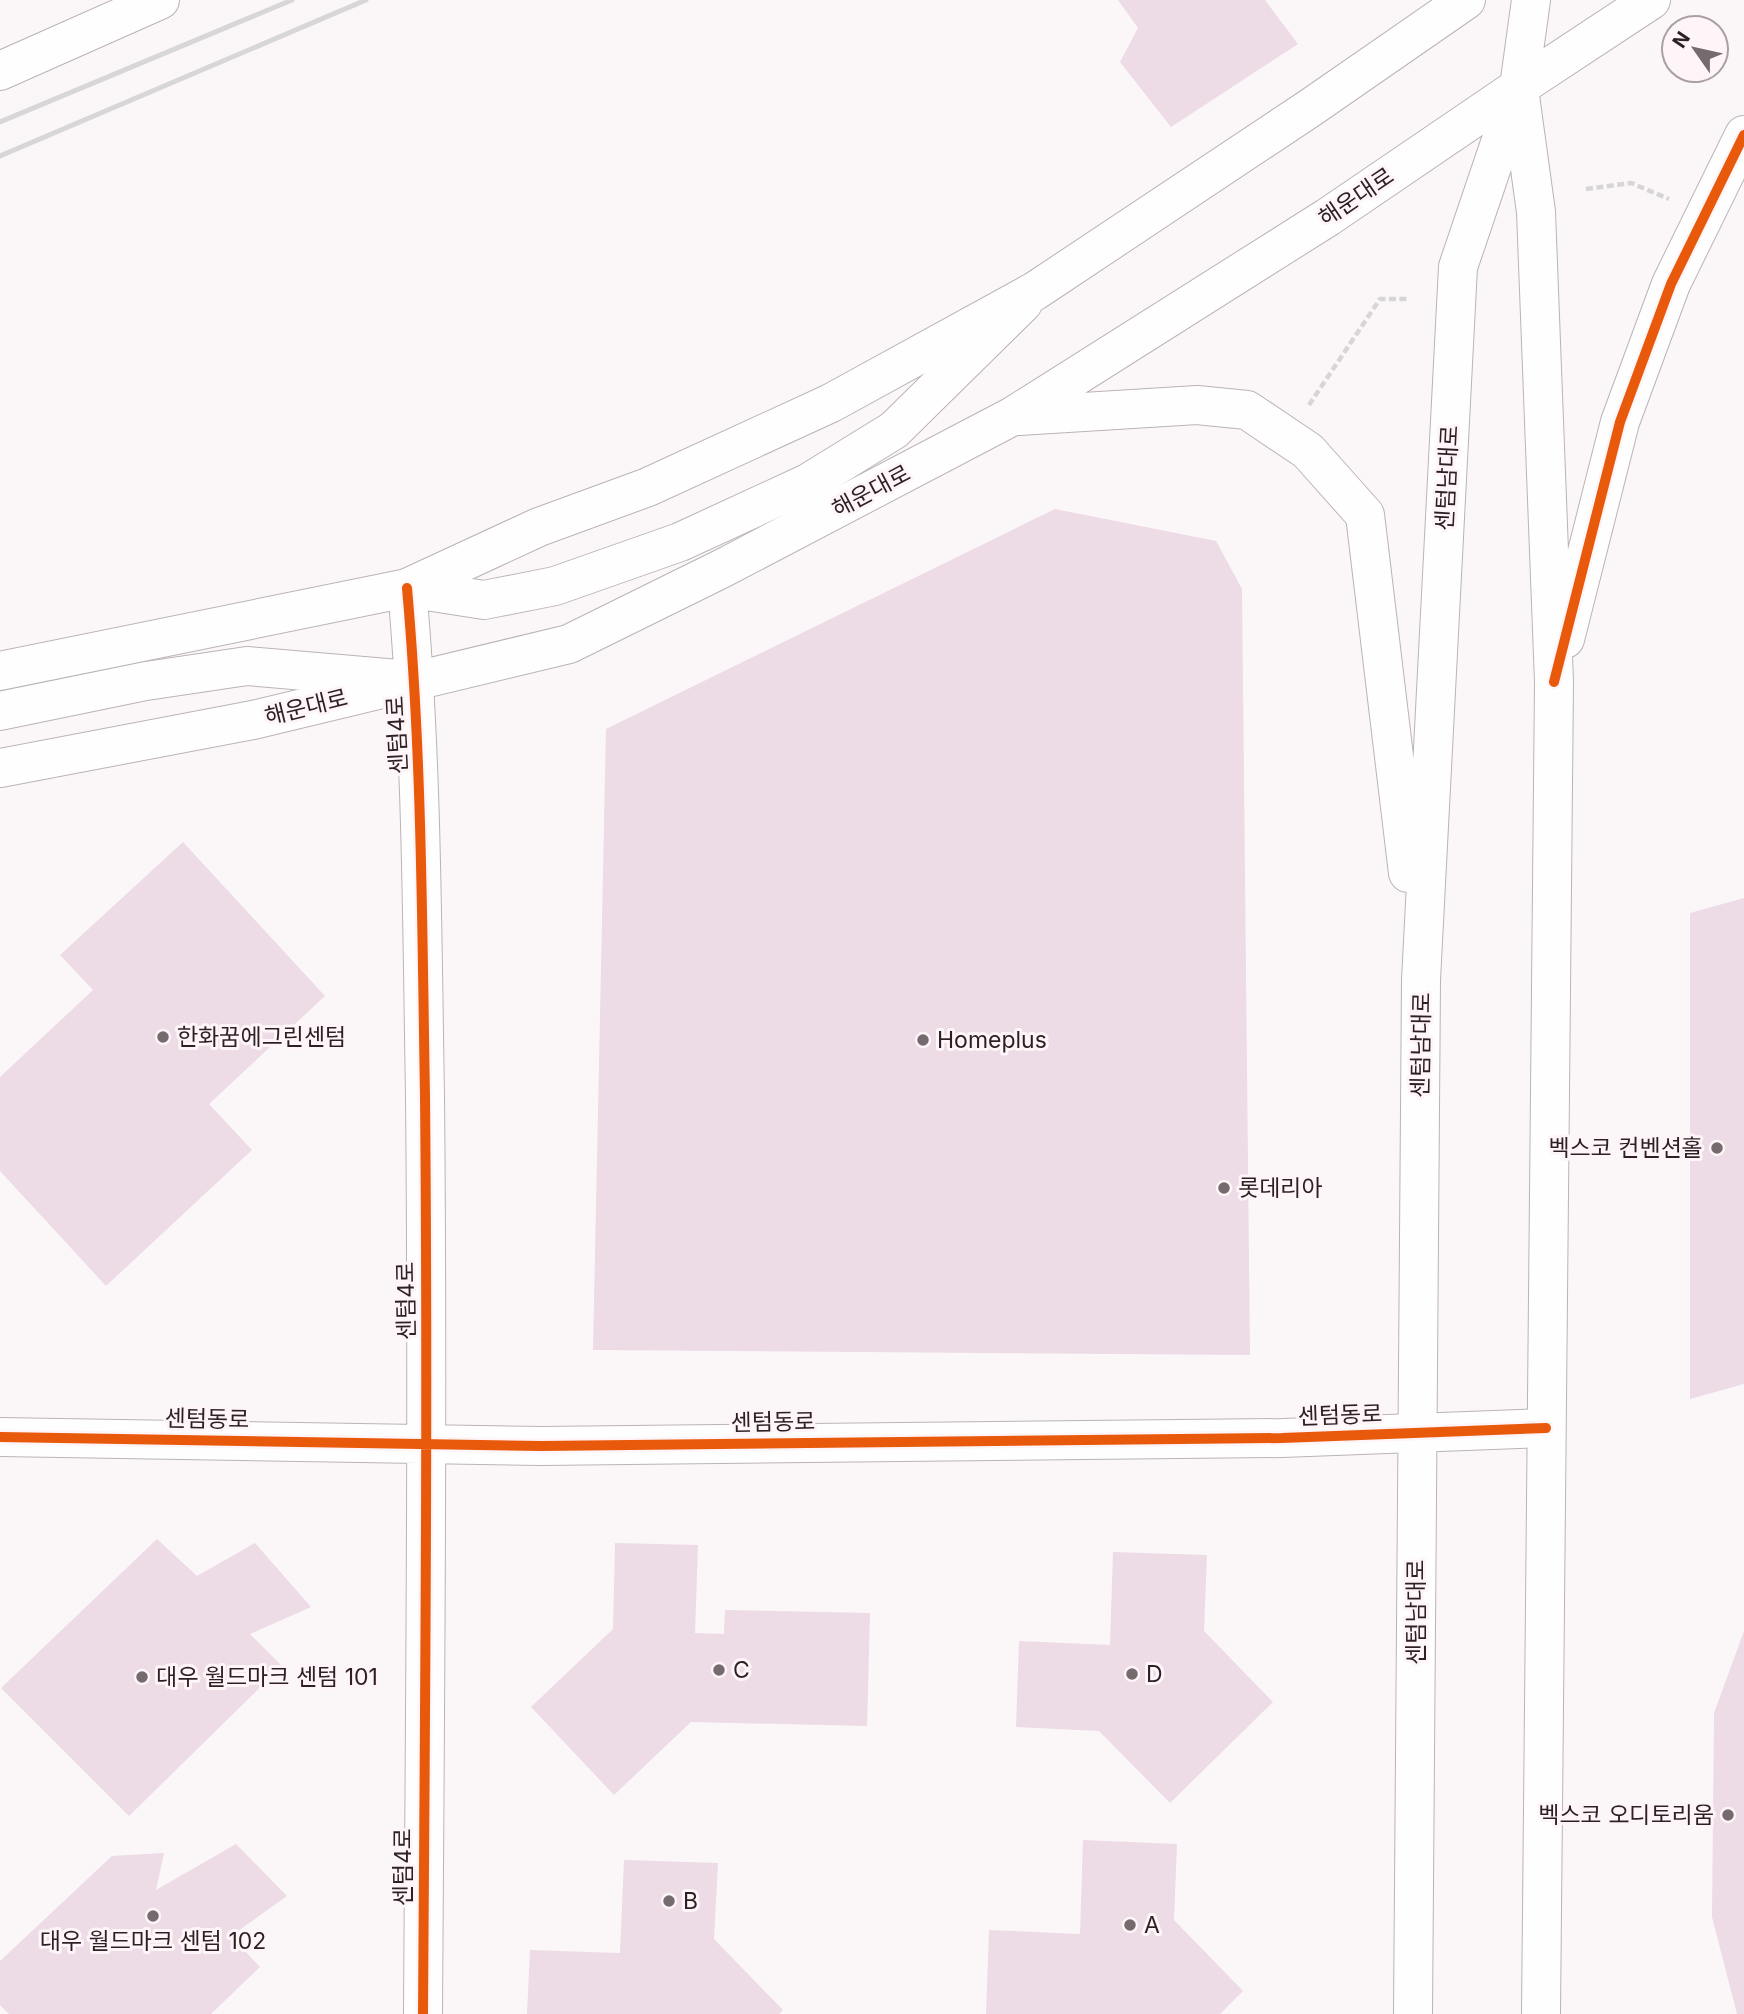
<svg xmlns="http://www.w3.org/2000/svg" width="1744" height="2014" font-family="Inter,'Noto Sans KR',sans-serif">
<rect width="100%" height="100%" fill="#fbf7f8"/>
<path fill="#eddbe6" d="M1118,0H1265L1298,44L1171,127L1120,62L1138,28Z
M1055,509L1216,541L1242,589L1250,1355L593,1350L606,729Z
M183,842L325,996L209,1104L252,1150L106,1286L0,1171V1077L93,990L60,955Z
M1744,898V1384L1690,1399V913Z
M157,1539L197,1576L255,1543L311,1607L250,1634L282,1666L129,1816L1,1688Z
M615,1543L698,1545L695,1633L724,1634L725,1610L870,1613L867,1726L691,1722L614,1795L531,1707L613,1629Z
M1113,1552L1207,1555L1204,1631L1273,1702L1170,1803L1099,1731L1016,1727L1019,1641L1110,1645Z
M1744,1631V2014H1737L1712,1917L1714,1713Z
M1083,1840L1177,1844L1174,1920L1243,1991L1220,2014H986L989,1930L1080,1934Z
M236,1844L287,1896L231,1936L260,1967L211,2014H9L0,2005V1961L112,1856L164,1853L156,1890Z
M624,1860L718,1863L714,1939L783,2010L779,2014H527L530,1950L620,1953Z"/>
<g fill="none" stroke-linecap="round" stroke-linejoin="round">
<defs>
<path id="minor" d="M0,71L160,0
M0,711L146,681L247,666L410,680
M0,1437L541,1446L1282,1438L1546,1428
M423,2014C425,1708 428,1402 425,1096C422,926 422,757 407,588L484,600L555,586L680,542L808,483L894,430L1023,303"/>
<path id="major" d="M1520,96L1536,212L1554,682L1541,2014
M1019,416L1197,405L1247,410L1308,451L1365,515L1408,873
M1565,639L1620,422L1671,284L1744,135
M0,671L407,588L539,527L648,487L831,403L1035,291L1310,108L1466,0
M0,768L253,720L569,644L723,568L1013,416L1328,217L1519,87L1651,0
M1413,2014L1421,980L1458,267L1519,87L1531,0"/>
</defs>
<use href="#minor" stroke="#bbb3b5" stroke-width="40"/>
<use href="#major" stroke="#bbb3b5" stroke-width="40"/>
<path stroke="#d7d5d6" stroke-width="4.5" stroke-dasharray="7 3.5" stroke-linecap="butt" d="M1586,189L1631,183L1669,199
M1309,405L1380,299H1409"/>
<use href="#minor" stroke="#fefefe" stroke-width="38"/>
<use href="#major" stroke="#fefefe" stroke-width="38"/>
<path stroke="#d8d7d7" stroke-width="5" d="M0,122L292,0
M0,156L366,0"/>
<defs>
<path id="cycleway" d="M407,588C422,757 422,926 425,1096C428,1402 425,1708 423,2014
M1554,682L1620,422L1671,284L1744,135
M0,1437L541,1446L1282,1438L1546,1428"/>
</defs>
<use href="#cycleway" stroke="#fdf5f7" stroke-width="15"/>
<use href="#cycleway" stroke="#e8590c" stroke-width="10"/>
</g>
<g fill="#756b6e" stroke="#fdf5f7" stroke-width="2.5">
<circle cx="163" cy="1037" r="7"/>
<circle cx="923" cy="1040" r="7"/>
<circle cx="1717" cy="1148" r="7"/>
<circle cx="1224" cy="1188" r="7"/>
<circle cx="719" cy="1670" r="7"/>
<circle cx="1132" cy="1674" r="7"/>
<circle cx="142" cy="1677" r="7"/>
<circle cx="1728" cy="1815" r="7"/>
<circle cx="669" cy="1901" r="7"/>
<circle cx="153" cy="1916" r="7"/>
<circle cx="1130" cy="1925" r="7"/>
</g>
<g text-anchor="middle" stroke-width="6" stroke-linejoin="round" paint-order="stroke">
<g font-size="23" fill="#2d1f23" stroke="#fdf5f7">
<text transform="translate(1356 197) rotate(-34)" y="8">해운대로</text>
<text transform="translate(1447 478) rotate(-87)" y="8">센텀남대로</text>
<text transform="translate(871 491) rotate(-28)" y="8">해운대로</text>
<text transform="translate(306 707) rotate(-14)" y="8">해운대로</text>
<text transform="translate(397 735) rotate(-93)" y="8">센텀4로</text>
<text transform="translate(1421 1045) rotate(-89)" y="8">센텀남대로</text>
<text transform="translate(406 1301) rotate(-91)" y="8">센텀4로</text>
<text transform="translate(1340 1415) rotate(-2)" y="8">센텀동로</text>
<text transform="translate(207 1419) rotate(1)" y="8">센텀동로</text>
<text transform="translate(773 1422) rotate(-1)" y="8">센텀동로</text>
<text transform="translate(1416 1612) rotate(-90)" y="8">센텀남대로</text>
<text transform="translate(403 1867) rotate(-90)" y="8">센텀4로</text>
</g>
<g font-size="23" fill="#2d1f23" stroke="#fdf5f7" text-anchor="start">
<text x="177" y="1045">한화꿈에그린센텀</text>
<text x="937" y="1048">Homeplus</text>
<text x="1703" y="1156" text-anchor="end">벡스코 컨벤션홀</text>
<text x="1238" y="1196">롯데리아</text>
<text x="733" y="1678">C</text>
<text x="1146" y="1682">D</text>
<text x="156" y="1685">대우 월드마크 센텀 101</text>
<text x="1714" y="1823" text-anchor="end">벡스코 오디토리움</text>
<text x="683" y="1909">B</text>
<text x="1144" y="1933">A</text>
<text x="153" y="1949" text-anchor="middle">대우 월드마크 센텀 102</text>
</g>
</g>
<g transform="translate(1695 49) rotate(304)"><circle r="33" fill="#fdf5f7" stroke="#aa9fa2" stroke-width="2"/>
<path d="M0-5L12 26L0 18L-12 26Z" fill="#756b6e"/>
<text y="-10" font-size="19" font-weight="bold" text-anchor="middle" fill="#2d1f23">N</text>
</g>
</svg>
